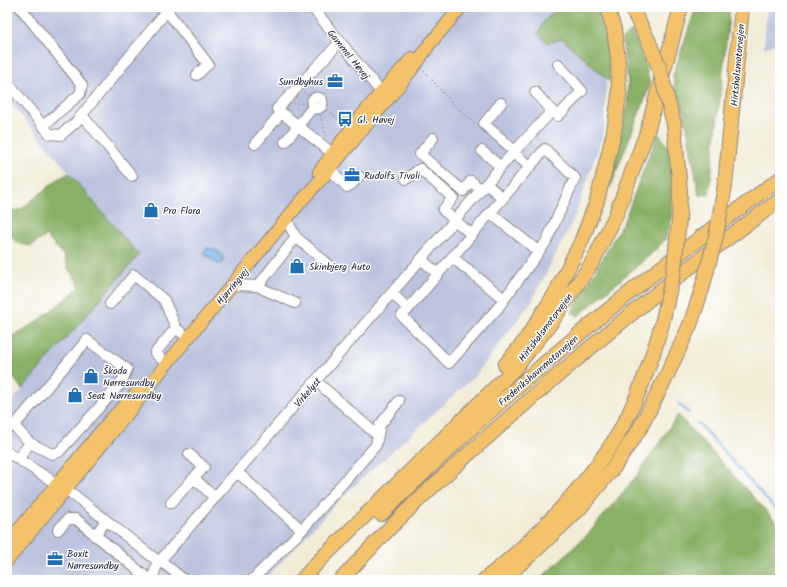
<svg xmlns="http://www.w3.org/2000/svg" width="787" height="587" font-family="Kalam,sans-serif">
<rect width="100%" height="100%" fill="#fff"/>
<filter id="ink" filterUnits="userSpaceOnUse"><feTurbulence type="fractalNoise" baseFrequency=".025" numOctaves="2"/><feDisplacementMap in="SourceGraphic" scale="8" xChannelSelector="R" yChannelSelector="G"/><feConvolveMatrix kernelMatrix="1 2 1 2 8 2 1 2 1" color-interpolation-filters="sRGB"/></filter>
<filter id="wash" filterUnits="userSpaceOnUse"><feTurbulence type="fractalNoise" baseFrequency=".012" numOctaves="4" result="noise"/><feDisplacementMap in="SourceGraphic" scale="16" xChannelSelector="R" yChannelSelector="G"/><feGaussianBlur stdDeviation="0.9" result="paint"/><feColorMatrix in="noise" values="0 0 0 0 0 0 0 0 0 0 0 0 0 0 0 0 0 1.4 0 .05"/><feComposite in="paint" operator="in"/></filter>
<g filter="url(#wash)">
<rect width="100%" height="100%" fill="#f2ecd7"/>
<path fill="#bbc3de" d="M7,7H587L607,73L604,132L574,218L532,301L475,376L341,498L264,580H7V408L22,389L139,255L7,99Z
M767,7H780V42L764,48Z"/>
<path fill="#8ab066" stroke="#566950" d="M560,7H597L608,48L610,82L563,39L547,43L538,34L544,21Z
M696,7H730L709,195H699L684,112L675,87L673,75Z
M632,31L644,60L650,85L610,188L627,107L628,81L622,39Z
M658,133L668,146L673,177L672,219L665,240L651,254L578,316L572,312L624,221Z
M69,173L139,255L22,389L7,369V339L37,322L80,287L68,268L64,256L46,236L31,246C27,245 21,245 18,243C8,236 5,223 9,213L23,208L58,179Z
M678,415L780,526V580H539L590,532L638,474Z"/>
<path fill="#78b0e7" stroke="#4d6991" d="M207,248C215,249 226,253 223,263L218,264L204,254V252Z"/>
<g fill="none" stroke-linecap="round" stroke-linejoin="round">
<path stroke="#78b0e7" stroke-width="2.5" d="M679,404L689,413
M698,423L780,514"/>
</g>
</g>
<g filter="url(#ink)">
<g fill="none" stroke-linecap="round" stroke-linejoin="round">
<defs>
<path id="minor" d="M20,7L82,85L80,94L43,126
M312,7L376,86L386,96
M167,11L208,64L197,75
M7,82L50,134L61,135L76,122L170,7
M311.5 103a5.5 5.5 0 1 1 11 0a5.5 5.5 0 1 1-11 0Z
M501,103L484,124L515,151
M552,111L558,116L582,91L558,64
M82,115L132,176
M433,138L420,154L463,191L471,181L481,190
M285,142L313,107
M255,144L281,113
M545,149L575,178L546,242L497,309L449,363L402,316Z
M482,151L501,167
M332,153L277,109L340,42
M513,153L530,166
M330,169L347,187L352,184L359,176
M406,179L420,169L453,198L443,210L472,235
M486,184L503,198
M490,213L538,251
M296,237L329,265
M452,257L504,299
M421,259L438,274
M233,285L258,286L296,237L286,219
M258,286L265,290L295,303
M392,293L408,309
M110,304L134,275L164,300L176,328
M167,364L155,353L176,328L188,338
M316,381L378,436
M7,452L74,495L159,562L511,155L552,111L535,92
M18,459L30,443L52,454L59,452L122,382L127,369L87,340L14,426L30,443
M237,472L302,530
M194,478L215,498
M171,503L204,467L189,454
M58,530L68,519H76L150,580
M95,536L106,520
M161,561L184,580
M152,580L158,561
M252,580L302,530L376,445L380,425L399,401"/>
<path id="major" d="M319,172C347,132 378,94 412,58
M7,547L15,534L112,418L137,393
M7,561L141,397L160,372L303,199L324,176L389,98L417,63L429,45L461,7"/>
<path id="highway" d="M631,7L648,40
M674,124L680,191L679,219
M725,185L742,7
M505,365L524,342L555,294L581,242L597,201L614,132L619,95L618,59L614,29L607,7
M381,514C505,392 638,280 780,179
M302,580L316,564L514,369L550,324L592,263L615,217L647,132L681,7
M341,580C362,557 383,534 406,512C439,479 475,448 511,416C597,340 686,267 780,200
M484,580C511,560 532,539 555,515C578,490 599,465 617,436C637,402 651,362 662,324
M502,580L538,548L580,508L614,467L640,428L666,377L690,325L702,289"/>
</defs>
<use href="#minor" stroke="#8a8789" stroke-width="12"/>
<use href="#major" stroke="#8a8789" stroke-width="14"/>
<use href="#highway" stroke="#8a8789" stroke-width="16"/>
<path stroke="#8a8789" stroke-width="1.5" stroke-dasharray="1 3" stroke-linecap="butt" d="M441,7L445,12
M424,71L456,107L475,124
M304,92L312,98
M321,99L331,86
M293,104L306,103
M322,106L344,124
M319,112L327,137"/>
<use href="#minor" stroke="#fff" stroke-width="10"/>
<use href="#major" stroke="#f3c26a" stroke-width="12"/>
<use href="#highway" stroke="#f3c26a" stroke-width="14"/>
<defs>
<path id="highway-bridge" d="M648,40L659,67L674,124
M702,289L716,236L725,185
M662,324L674,269L679,219"/>
</defs>
<use href="#highway-bridge" stroke="#8a8789" stroke-width="16" stroke-linecap="butt"/>
<use href="#highway-bridge" stroke="#f3c26a" stroke-width="14"/>
</g>
</g>
<defs>
<symbol id="office-bare" viewBox="-9 -9 18 18"><path d="M-6-3h4V-5.5h4V-3h4V5H-6ZM-1-4.5V-3h2v-1.5ZM-6 0V1H6V0Z" fill="#1f6fb2" stroke="#fff" stroke-width="2.5" paint-order="stroke"/></symbol>
<symbol id="bus-bare" viewBox="-9 -9 18 18"><path d="M-5-6H5V4H4V6H2V4H-2V6H-4V4H-5ZM-3.5-4V0h7V-4ZM-3.5 1.2v1.5H-2V1.2ZM2 1.2v1.5H3.5V1.2Z" fill="#1f6fb2" stroke="#fff" stroke-width="2.5" paint-order="stroke"/></symbol>
<symbol id="shop-bare" viewBox="-9 -9 18 18"><path d="M-5-2.5h2.3a2.7 3.5 0 0 1 5.4 0H5L5.5 6h-11ZM-1.5-2.5h3a1.5 2.3 0 0 0-3 0Z" fill="#1f6fb2" stroke="#fff" stroke-width="2.5" paint-order="stroke"/></symbol>
</defs>
<g fill-rule="evenodd">
<use href="#office-bare" x="324" y="70" width="22" height="22"/>
<use href="#bus-bare" x="334" y="108" width="22" height="22"/>
<use href="#office-bare" x="341" y="164" width="22" height="22"/>
<use href="#shop-bare" x="140" y="199" width="22" height="22"/>
<use href="#shop-bare" x="286" y="255" width="22" height="22"/>
<use href="#shop-bare" x="80" y="365" width="22" height="22"/>
<use href="#shop-bare" x="64" y="384" width="22" height="22"/>
<use href="#office-bare" x="44" y="548" width="22" height="22"/>
</g>
<g text-anchor="middle" stroke-width="3" stroke-linejoin="round" paint-order="stroke">
<g font-size="10" fill="#22223b" stroke="#fff">
<text transform="translate(349 54) rotate(51)" y="4">Gammel Høvej</text>
<text transform="translate(737 65) rotate(-85)" y="4">Hirtshalsmotorvejen</text>
<text transform="translate(232 286) rotate(-50)" y="4">Hjørringvej</text>
<text transform="translate(545 327) rotate(-53)" y="4">Hirtshalsmotorvejen</text>
<text transform="translate(538 370) rotate(-41)" y="4">Frederikshavnmotorvejen</text>
<text transform="translate(307 392) rotate(-49)" y="4">Virkelyst</text>
</g>
<g font-size="10" fill="#22223b" stroke="#fff" text-anchor="start">
<text x="323" y="85" text-anchor="end">Sundbyhus</text>
<text x="357" y="123">Gl. Høvej</text>
<text x="364" y="179">Rudolfs Tivoli</text>
<text x="163" y="214">Pro Flora</text>
<text x="309" y="270">Skinbjerg Auto</text>
<text x="103" y="374">Škoda<tspan x="103" dy="12">Nørresundby</tspan></text>
<text x="87" y="399">Seat Nørresundby</text>
<text x="67" y="557">Boxit<tspan x="67" dy="12">Nørresundby</tspan></text>
</g>
</g>
<rect width="787" height="587" fill="none" stroke="#fff" stroke-width="24"/>
</svg>
